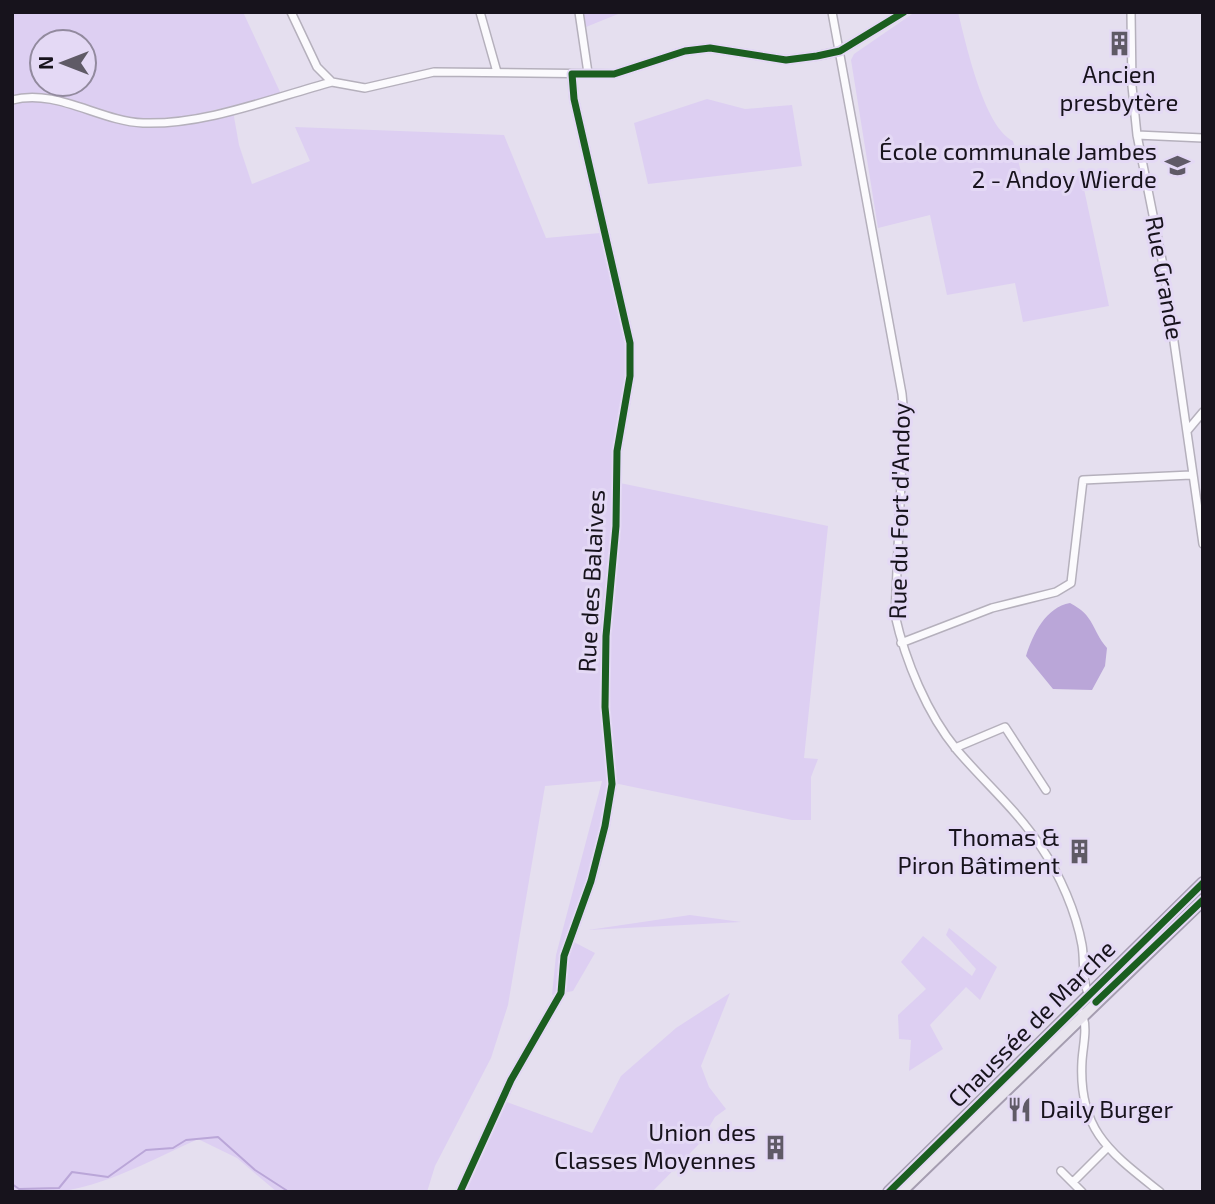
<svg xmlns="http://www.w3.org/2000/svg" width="1215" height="1204" font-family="'Exo 2',sans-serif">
<rect width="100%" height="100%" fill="#e5dfef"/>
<path fill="#ddcff2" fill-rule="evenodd" d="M12,12H243L281,94L194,115L141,120L98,112L100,118L137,125L233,111L239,145L252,184L310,161L295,127L504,135L546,238L600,233L629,361L615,451L614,525L604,627L612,784L605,826L570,940L595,953L573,991L552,995L556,955L602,781L545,786L508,1005L491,1058L435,1166L427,1192H277L237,1158L198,1139C142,1164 76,1204 12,1190ZM42,42H84V84H42Z
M583,12H623L586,27Z
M915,12H958C966,44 984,127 1013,141L1026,191L1081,175L1109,306L1023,322L1015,283L947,295L930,215L878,228L851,60L854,54Z
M707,99L745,109L792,105L802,166L648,184L634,123Z
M620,483L828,526L804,758L818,759L811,777V820H792L614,783L607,707L608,637Z
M690,915L741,922L588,930Z
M949,928L997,967L980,1000L966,987L930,1025L943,1049L909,1071L911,1040L899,1039L898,1015L926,989L901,962L923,936L972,976L976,969L946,935Z
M730,993L701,1066L709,1087L726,1109L715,1117L699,1144L652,1192H460L501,1100L592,1133L621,1076L676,1028Z"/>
<path fill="#baa6d8" d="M1070,603C1095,616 1091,629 1107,648L1105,666L1092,690L1053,689L1026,656C1033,634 1046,607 1070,603Z"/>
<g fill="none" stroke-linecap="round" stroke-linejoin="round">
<path stroke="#baa6d8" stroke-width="2" d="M12,1184L19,1189L59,1188L72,1172L108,1177L146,1150L173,1148L186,1140L218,1137L255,1170L289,1192"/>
<defs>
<path id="street" d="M291,12L317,67L332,82L365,88L434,72L614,74L685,51L710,48L786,60L817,56L840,51L904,12
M480,12L497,72
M579,12L588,73
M832,12L902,394L904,416L895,615C905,660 927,714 957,750C984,782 1018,811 1041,847C1060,875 1076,912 1082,945C1085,962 1081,982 1090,997
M1131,12L1132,86L1137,135L1163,265L1203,544
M12,100C56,88 99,121 143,123C206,125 272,98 332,82
M1137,135L1203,138
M1187,431L1203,412
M901,643L992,608L1056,592L1071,583L1083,480L1191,475
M955,748L1005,727L1046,790
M1082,1013C1088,1028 1083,1045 1082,1061C1078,1131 1111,1153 1160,1192
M1061,1171L1082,1192
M1073,1182L1107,1148
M460,1192L511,1080L561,993L564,956L591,881L605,826L612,784L605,707L606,636L616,526L617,451L630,376V343L574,99L572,74"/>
<path id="primary" d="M889,1192L1203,883
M901,1192L1203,900"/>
</defs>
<use href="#street" stroke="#b5b0bc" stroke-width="10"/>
<use href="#primary" stroke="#a59db0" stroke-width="14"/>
<use href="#street" stroke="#fbfafd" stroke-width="7"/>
<use href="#primary" stroke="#e8e4ed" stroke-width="10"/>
<defs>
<path id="cycleway" d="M1096,1002L1203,900
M460,1192L511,1080L561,993L564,956L591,881L605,826L612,784L605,707L606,636L616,526L617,451L630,376V343L574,99L572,74H614L685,51L710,48L786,60L817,56L840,51L904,12
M889,1192L1203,883"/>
</defs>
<use href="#cycleway" stroke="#e4d9f5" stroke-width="11"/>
<use href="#cycleway" stroke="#1b5e20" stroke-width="7"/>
</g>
<defs>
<symbol id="building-bare" viewBox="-9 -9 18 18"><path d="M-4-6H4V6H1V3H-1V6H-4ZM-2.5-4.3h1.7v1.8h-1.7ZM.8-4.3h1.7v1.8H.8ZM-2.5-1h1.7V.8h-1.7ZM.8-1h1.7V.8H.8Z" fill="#5f5a66" stroke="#e4d9f5" stroke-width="2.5" paint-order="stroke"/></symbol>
<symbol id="school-bare" viewBox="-9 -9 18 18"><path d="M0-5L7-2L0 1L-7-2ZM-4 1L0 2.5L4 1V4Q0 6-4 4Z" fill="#5f5a66" stroke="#e4d9f5" stroke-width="2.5" paint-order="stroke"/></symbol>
<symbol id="restaurant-bare" viewBox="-9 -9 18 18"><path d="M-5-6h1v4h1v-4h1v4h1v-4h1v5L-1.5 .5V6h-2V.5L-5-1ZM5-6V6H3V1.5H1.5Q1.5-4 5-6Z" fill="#5f5a66" stroke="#e4d9f5" stroke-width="2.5" paint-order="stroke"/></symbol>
</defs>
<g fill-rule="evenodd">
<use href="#building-bare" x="1102" y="26" width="35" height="35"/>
<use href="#school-bare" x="1160" y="148" width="35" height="35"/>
<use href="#building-bare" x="1062" y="834" width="35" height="35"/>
<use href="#restaurant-bare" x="1002" y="1092" width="35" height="35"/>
<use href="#building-bare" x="758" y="1130" width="35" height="35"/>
</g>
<g text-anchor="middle" stroke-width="6" stroke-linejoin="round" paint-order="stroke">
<g font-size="24" fill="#17131c" stroke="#e4d9f5" text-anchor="end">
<text x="1119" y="83" text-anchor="middle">Ancien<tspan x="1119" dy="28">presbytère</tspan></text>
<text x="1157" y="160">École communale Jambes<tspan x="1157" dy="28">2 - Andoy Wierde</tspan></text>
<text x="1060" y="846">Thomas &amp;<tspan x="1060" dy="28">Piron Bâtiment</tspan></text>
<text x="1040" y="1118" text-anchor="start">Daily Burger</text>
<text x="756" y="1141">Union des<tspan x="756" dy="28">Classes Moyennes</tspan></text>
</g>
<g font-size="24" fill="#17131c" stroke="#e4d9f5">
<text transform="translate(1164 278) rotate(80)" y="8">Rue Grande</text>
<text transform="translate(900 511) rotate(-89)" y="8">Rue du Fort d'Andoy</text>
<text transform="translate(592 581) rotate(-87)" y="8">Rue des Balaives</text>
<text transform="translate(1032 1024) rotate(-45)" y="8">Chaussée de Marche</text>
</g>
</g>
<rect width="1215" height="1204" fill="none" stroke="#17131c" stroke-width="28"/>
<g transform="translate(63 63) rotate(270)"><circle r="33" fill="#e4d9f5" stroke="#928a9e" stroke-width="2"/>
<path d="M0-5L12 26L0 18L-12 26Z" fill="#5f5a66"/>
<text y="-10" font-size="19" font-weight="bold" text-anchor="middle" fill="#17131c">N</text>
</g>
</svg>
